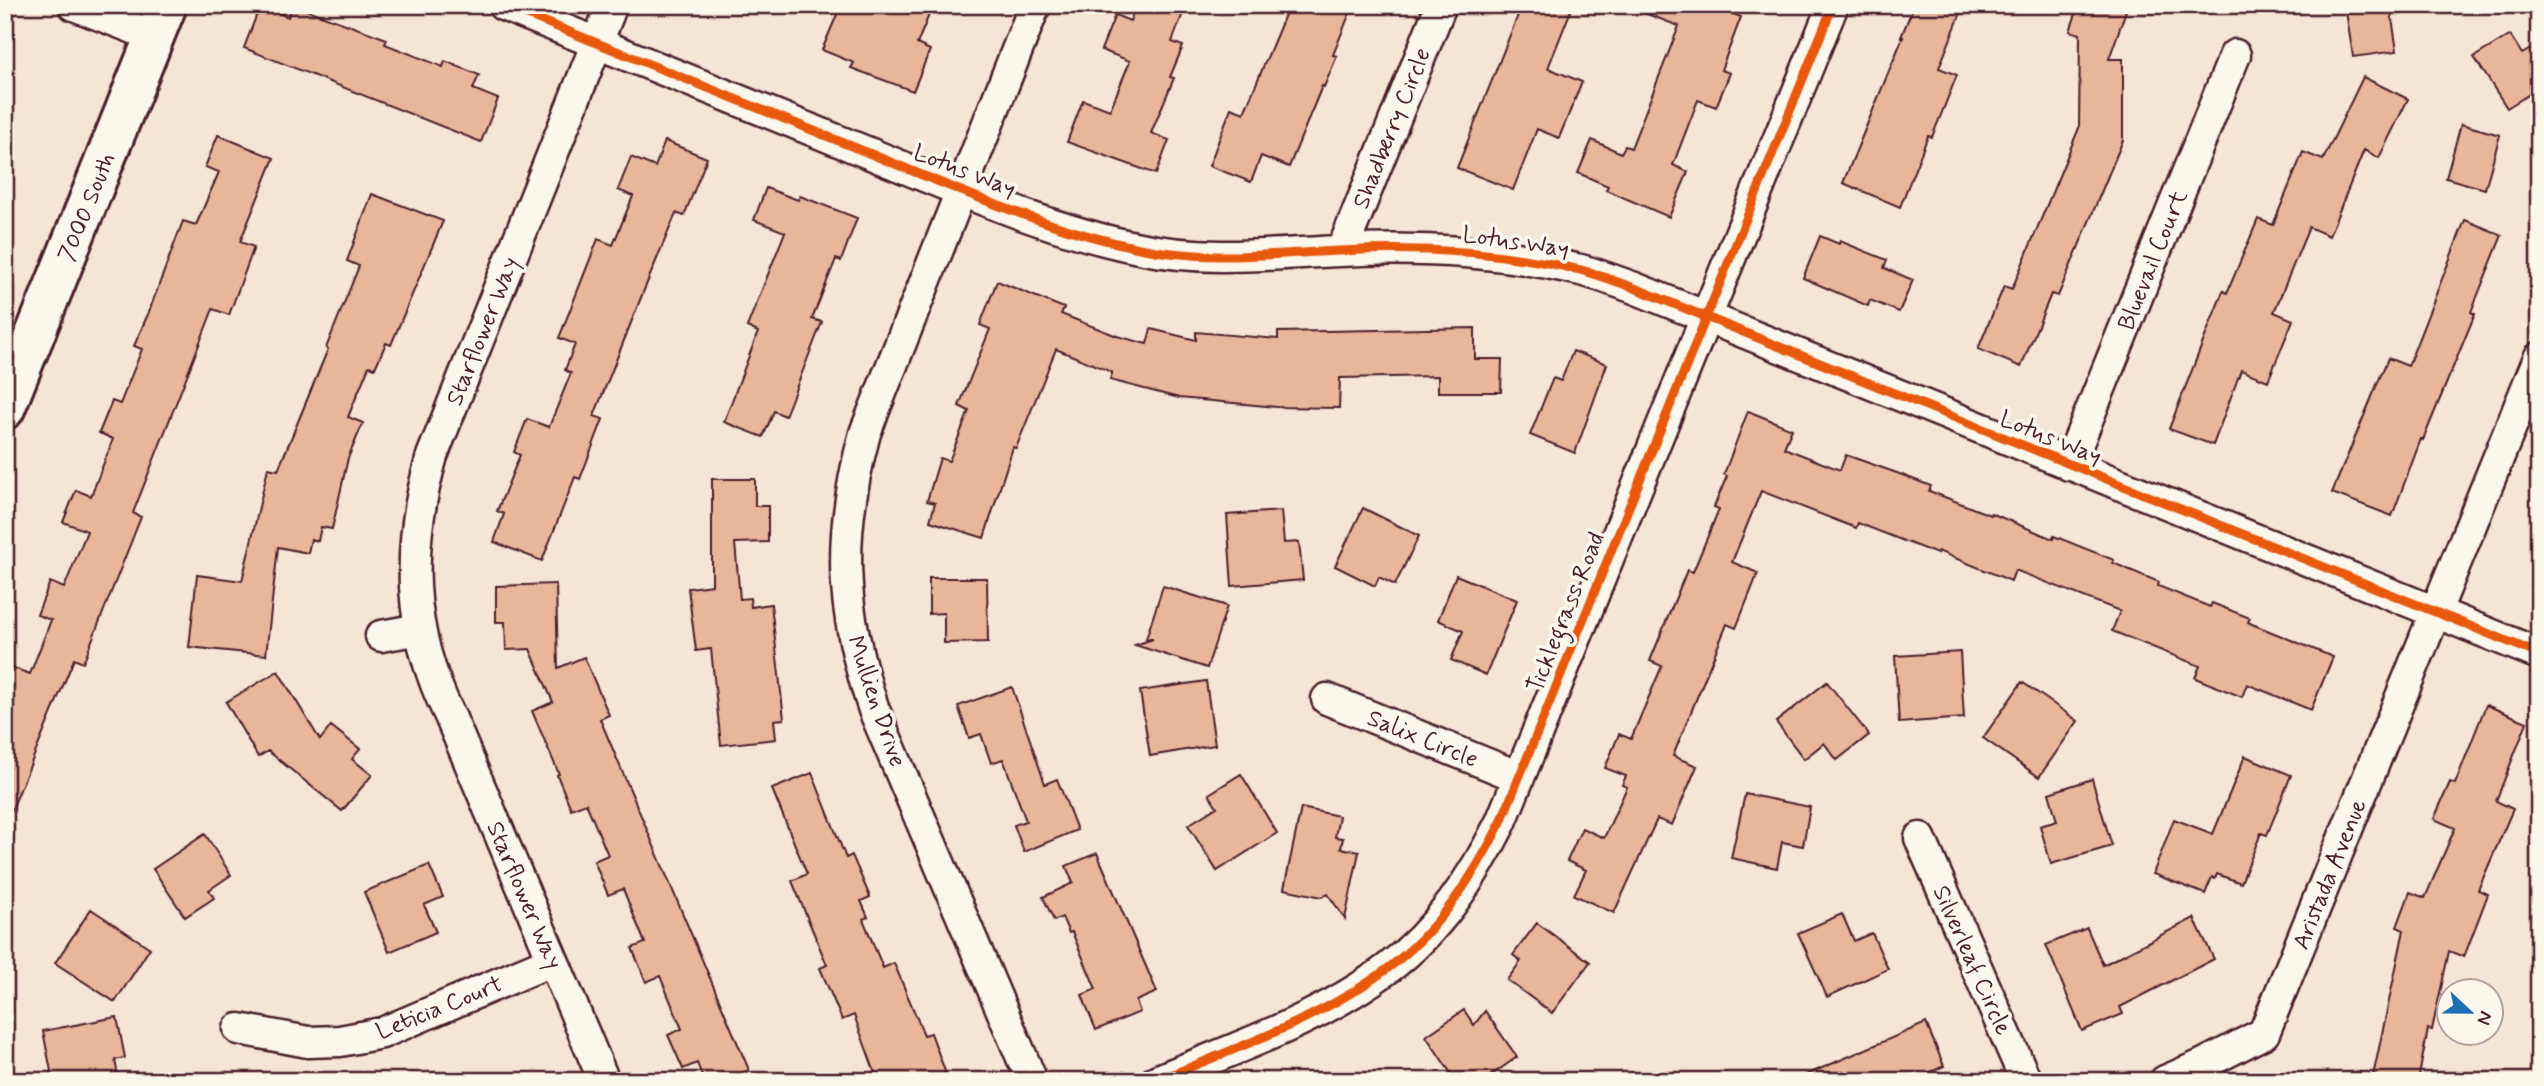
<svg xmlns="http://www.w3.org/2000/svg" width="2544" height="1086" font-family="Mynerve,sans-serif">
<rect width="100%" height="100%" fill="#f6e4d4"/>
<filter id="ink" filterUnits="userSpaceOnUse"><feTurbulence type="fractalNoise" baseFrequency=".0143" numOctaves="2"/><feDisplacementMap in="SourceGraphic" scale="14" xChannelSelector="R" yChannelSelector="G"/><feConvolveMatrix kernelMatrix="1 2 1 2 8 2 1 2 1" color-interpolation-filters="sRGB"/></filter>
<g filter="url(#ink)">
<path fill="#e9b69b" stroke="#4a1f2b" stroke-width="2" d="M293,5L387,39L385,44L443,67L445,61L479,75L473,89L498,99L481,142L244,48L260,6L288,17Z
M841,5H933L917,44L930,50L913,91L851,68L854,63L822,50Z
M1136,5H1186L1172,42L1183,46L1170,77L1174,78L1151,133L1169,140L1156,174L1067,142L1083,100L1110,110L1130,61L1101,50L1115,15L1130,21Z
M1289,5H1353L1333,55L1337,56L1324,87L1322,86L1289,167L1261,156L1251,182L1209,166L1231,108L1244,113Z
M1522,5H1573L1548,68L1582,82L1559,138L1537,129L1513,190L1457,168Z
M1631,5H1728L1726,11L1741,17L1721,70L1730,73L1716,107L1698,100L1673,165L1688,172L1669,217L1606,190L1608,186L1578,173L1592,140L1621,153L1625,146L1631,148L1679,26L1631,8Z
M1914,5H1964L1939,68L1957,75L1932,137L1928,136L1900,207L1843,183L1903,37H1901Z
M2079,5H2128L2109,59H2123V140L2058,296L2051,294L2021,367L1978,349L2004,286L2012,289L2079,128L2080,34L2070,31Z
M2345,5H2390L2397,51L2353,57Z
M2510,35L2522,54L2539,44V88L2507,108L2474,57Z
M2363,77L2408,99L2379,158L2364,150L2329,236L2309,227L2274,312L2293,320L2268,381L2241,370L2213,445L2169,429L2223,291L2227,293L2258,219L2273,225L2303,152L2323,160Z
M2461,124L2500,135L2485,189L2446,178Z
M218,135L274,158L240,242L254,247L229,315L213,309L133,513L141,517L83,663L74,659L5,826V665L30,674L51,620L37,615L50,582L64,588L87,531L63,522L76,490L91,496L113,439L99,433L112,401L120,404L142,349L134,346L148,314L183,221L196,225L219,172L205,167Z
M665,141L707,158L684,216L676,213L642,295L594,416L603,419L580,479L575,477L542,561L494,542L504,514L497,511L520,455L514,452L527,419L549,427L571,373L565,370L575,344L559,338L598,239L613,245L633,196L618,190L631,157L655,167Z
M766,188L798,200L800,196L857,218L841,261L836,259L812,319L822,322L785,416L774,411L763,437L724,422L758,332L747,327L785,232L754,220Z
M372,194L443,221L391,345L386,343L375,368L369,366L348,417L363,423L348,458L332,529L321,527L318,541L311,539L308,553L278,547L266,655L189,647L197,575L242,581L268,468L278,470L328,349L326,348L359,266L347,261Z
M2465,220L2502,235L2471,312L2475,314L2423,440L2421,439L2392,516L2332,493L2388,358L2408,366Z
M1820,236L1839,244L1840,241L1887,260L1884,268L1913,280L1899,312L1870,300L1868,306L1803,278Z
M997,281L1064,308L1061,314L1117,336L1147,344L1151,329L1196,340V332L1278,339V332L1475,328V359H1502L1501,392H1438V376L1340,378L1339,408L1277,407L1179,398L1110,380L1112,372L1056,349L1016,448L1013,447L984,538L930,521L935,503L927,501L940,458L949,461L969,411L959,406L990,329L980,325Z
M1573,351L1607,364L1575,453L1530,435L1553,378L1561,381Z
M1748,411L1792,429L1784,448L1840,470L1846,455L1897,473L1931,486L1929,491L1990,515L1991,513L2053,539L2054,536L2114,560L2113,563L2159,582L2158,586L2210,607L2212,603L2250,618L2248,622L2252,624L2333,657L2311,710L2247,684L2242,697L2195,678L2200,666L2112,631L2120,611L2015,570L2011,581L1938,551L1937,554L1858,523L1856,528L1761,491L1732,562L1758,573L1736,628L1727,624L1673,756L1697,766L1672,825L1657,819L1614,913L1574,895L1586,870L1567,861L1582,828L1604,838L1627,787L1622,785L1626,776L1605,768L1619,734L1631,739L1662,666L1650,661L1687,570L1693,572L1719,509L1714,507L1727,476L1724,474Z
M712,479H755V506H768V542L735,543L740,599L750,598L751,607L771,604L784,719L774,720L776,739L721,745L711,649L696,651L688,588L712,585Z
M1363,508L1419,536L1395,585L1379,577L1375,586L1335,566Z
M1281,511L1284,543L1299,542L1303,580L1232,586L1227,515Z
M1456,575L1517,600L1486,675L1451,660L1463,631L1438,620Z
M929,578H987L988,642L944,643V613L929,614Z
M556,584L558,668L584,657L609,715L600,719L749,1070L723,1081H704L697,1063L683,1069L668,1035L682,1029L660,976L646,982L632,948L645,943L623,889L608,895L594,861L608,855L586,803L571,809L557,775L559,774L532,711L553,702L530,649L506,650L505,622H496V586Z
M1163,586L1227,606L1207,668L1135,645L1153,639H1146Z
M1960,652L1964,718L1899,723L1895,656Z
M278,671L320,740L331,726L360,749L352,759L372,775L342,811L268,751L258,757L226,702Z
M1206,681L1215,745L1150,756L1140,691Z
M1827,682L1869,735L1837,760L1824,743L1804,759L1776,722Z
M2022,682L2078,721L2039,777L1983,738Z
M1012,687L1045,784L1057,779L1077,830L1024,852L1014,825L1026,821L1003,759L991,763L981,734L969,738L958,706Z
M2486,705L2527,722L2496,801L2513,809L2478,890L2488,894L2464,957L2449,951L2432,1030L2428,1029L2418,1081H2372L2404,930L2397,927L2410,892L2425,898L2455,828L2434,819L2450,782L2455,784Z
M2245,756L2291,775L2267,835L2261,833L2241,883L2217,874L2215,879L2212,877L2205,894L2153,874L2174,819L2213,834Z
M812,773L846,858L852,855L870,897L861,901L868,917L863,919L883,968L894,963L924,1035L931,1033L946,1074L930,1081H878L854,1015L842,1020L820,968L827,965L792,881L807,874L772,789Z
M1241,774L1277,833L1217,871L1188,825L1217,807L1209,794Z
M2092,779L2112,846L2051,864L2040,826L2057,821L2049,793Z
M1745,794L1810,807L1803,846L1782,842L1777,868L1731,858Z
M1301,808L1339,816L1335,837L1343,838L1341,848L1359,852L1345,919L1328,894L1322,897L1284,889Z
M205,834L231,875L209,890L214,898L185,917L153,869Z
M1097,853L1157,992L1136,1001L1140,1012L1096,1030L1082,995L1096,989L1072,932L1069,933L1062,917L1054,921L1043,897L1073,883L1066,866Z
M429,865L443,897L424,905L436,932L389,952L364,892Z
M91,909L150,948L115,1002L55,963Z
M1842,914L1854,941L1872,933L1888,969L1827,997L1798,933Z
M2194,918L2214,959L2120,1007L2123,1014L2082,1031L2046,945L2087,928L2103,965Z
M1537,923L1590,962L1552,1013L1507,980L1521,961L1513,955Z
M1464,1010L1474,1025L1485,1011L1517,1057L1483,1081H1456L1426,1036Z
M117,1017L125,1058L115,1060L119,1081H53L43,1031Z
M1926,1023L1944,1066L1911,1081H1792Z"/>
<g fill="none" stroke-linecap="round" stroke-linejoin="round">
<defs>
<path id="street" d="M74,5L154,36
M503,5C624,54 745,103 866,152C955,188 1045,229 1139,248C1207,262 1272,254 1340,251C1419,247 1499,251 1576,269C1595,273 1614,281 1632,287L2539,654
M1342,251L1441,5
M2069,465L2235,55
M381,636L420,629
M1327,699L1519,777
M1920,838L2026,1081
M239,1029L308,1042L340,1041L382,1033L553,960
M604,1081L450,716C407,630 406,547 432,456L612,5
M1032,1081L874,710C840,609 837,536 865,433L1035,5
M1156,1081C1235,1048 1319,1020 1387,969C1438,931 1473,878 1501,822L1833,5
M2165,1081L2202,1065L2264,1033L2539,358"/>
<path id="secondary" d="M5,409L167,5"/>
</defs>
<use href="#street" stroke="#4a1f2b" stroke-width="35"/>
<use href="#secondary" stroke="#4a1f2b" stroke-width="44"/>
<use href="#street" stroke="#fbf7ec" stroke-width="30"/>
<use href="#secondary" stroke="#fbf7ec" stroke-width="38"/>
<defs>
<path id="cycleway" d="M503,5C624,54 745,103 866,152C955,188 1045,229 1139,248C1207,262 1272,254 1340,251C1419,247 1499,251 1576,269C1595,273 1614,281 1632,287L2539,654
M1156,1081C1235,1048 1319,1020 1387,969C1438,931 1473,878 1501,822L1833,5"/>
</defs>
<use href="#cycleway" stroke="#fbf7ec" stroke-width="13"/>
<use href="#cycleway" stroke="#e8590c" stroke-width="9"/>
</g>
</g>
<g text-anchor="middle" stroke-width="7" stroke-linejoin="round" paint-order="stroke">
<g font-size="24" fill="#4a1f2b" stroke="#fbf7ec">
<text transform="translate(1391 128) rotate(-68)" y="8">Shadberry Circle</text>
<text transform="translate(965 170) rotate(21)" y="8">Lotus Way</text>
<text transform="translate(86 207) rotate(-68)" y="8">7000 South</text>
<text transform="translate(1516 241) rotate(8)" y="8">Lotus Way</text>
<text transform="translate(2152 260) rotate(-68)" y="8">Bluevail Court</text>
<text transform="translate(482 331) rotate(-68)" y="8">Starflower Way</text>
<text transform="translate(2051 437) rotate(22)" y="8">Lotus Way</text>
<text transform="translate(1565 612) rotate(-68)" y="8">Ticklegrass Road</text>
<text transform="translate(877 701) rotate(71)" y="8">Mullien Drive</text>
<text transform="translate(1423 738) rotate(22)" y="8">Salix Circle</text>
<text transform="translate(2329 874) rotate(-68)" y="8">Aristada Avenue</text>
<text transform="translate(525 895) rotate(67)" y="8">Starflower Way</text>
<text transform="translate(1973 960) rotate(66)" y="8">Silverleaf Circle</text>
<text transform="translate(439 1007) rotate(-22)" y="8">Leticia Court</text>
</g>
</g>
<rect width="2544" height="1086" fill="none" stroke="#fbf7ec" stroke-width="28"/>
<rect x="14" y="14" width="2516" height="1058" fill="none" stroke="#4a1f2b" stroke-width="2.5" filter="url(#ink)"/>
<g transform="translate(2470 1012) rotate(112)"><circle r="33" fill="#fbf7ec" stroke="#b4a19f" stroke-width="2"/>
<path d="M0-5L12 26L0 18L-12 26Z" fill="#1f6fb2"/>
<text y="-10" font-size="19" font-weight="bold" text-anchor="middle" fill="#4a1f2b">N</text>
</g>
</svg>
